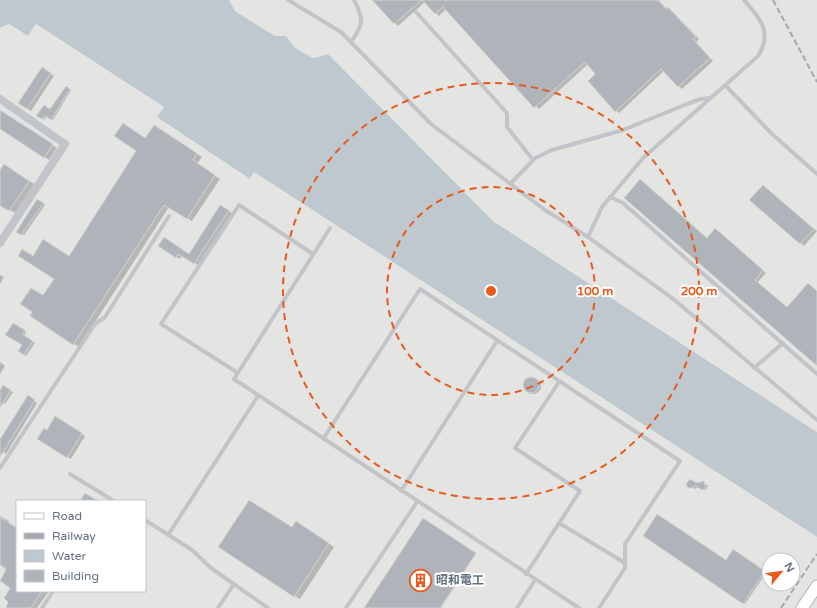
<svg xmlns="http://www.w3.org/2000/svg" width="817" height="608" font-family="'Varela Round','Noto Sans JP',sans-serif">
<rect width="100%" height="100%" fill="#f4f4ef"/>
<path fill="#e4e5e3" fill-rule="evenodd" d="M229,0H817V432L493,221L328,54L313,58L295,48L286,36H275L235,11Z
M9,24L28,36L36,24L164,107L158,117L250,179L254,172L817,537V608H0V28ZM17,501H145V591H17ZM769,560H793V584H769Z"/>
<path fill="#bfc8ce" d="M0,0H229L235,11L275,36H286L295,48L313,58L328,54L493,221L817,432V537L254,172L250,179L157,117L164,107L36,24L28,36L9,24L0,28Z"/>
<path fill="#0003" d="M373,0H659L667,10L672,11L699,39L696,42L713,61L682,89L664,71L619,113L616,111L597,74L588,64L539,109L446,9L439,16L425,2L398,26Z
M42,68L54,76L31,111L19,103Z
M66,87L71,90L53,120L47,116L44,120L38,115L51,110Z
M0,110L57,148L49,160L0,128Z
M124,124L146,139L159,129L202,157L197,164L220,179L192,221L169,207L79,347L31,316L55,278L33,257H69L138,151Z
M9,168L34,184L15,213L0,204V172Z
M763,186L817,231L804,246L751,200Z
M38,200L45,205L24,235L18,232Z
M221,206L232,213L198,265L182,255L180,259L176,257L168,240L189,255Z
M715,229L766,273L758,282L787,308L808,284L817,291V364L707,238Z
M0,275L4,277L0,284Z
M14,324L26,332L24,336L35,343L26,356L19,351L23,345Z
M0,362L5,366L0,374Z
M525 386a8 8 0 1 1 16 0a8 8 0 1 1-16 0Z
M3,387L13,392L5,404L0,401V392Z
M28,396L37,403L6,454L0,450V441Z
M56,417L85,436L71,459L39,438L47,431Z
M702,482L708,486L706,490L698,487L695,489L691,487Z
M0,516L9,521L8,523L17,529V591H49L37,608H7L12,588L0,580L7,569L0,564Z
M423,519L476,554L441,608H365Z
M301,525L334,547L300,599L295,596L292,528Z
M644,536L726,562L733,551L766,573L745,604Z"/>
<path fill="#aeb4ba" stroke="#d5d5d2" d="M372,0H422L394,24Z
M422,0H657L667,9L668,7L696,37L693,39L710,58L678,87L661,69L615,112L588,81L595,74L585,62L534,108L443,7L435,14Z
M42,67L51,73L27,109L18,103Z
M66,86L70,89L51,120L45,116L42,119L36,116L44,105L50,109Z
M0,110L53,144L44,158L0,129Z
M123,123L145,138L154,125L197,153L193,160L215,175L187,219L164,205L73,345L30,316L32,312L20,304L31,288L43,295L54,279L18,256L22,249L33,256L43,239L69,256L136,151L114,136Z
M4,164L29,181L9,211L0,206V170Z
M640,179L707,238L715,228L763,270L755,280L787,307L808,283L817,291V366L624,198Z
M763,185L814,229L800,244L749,200Z
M37,199L44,203L21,235L16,232Z
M220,205L229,210L194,264L178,254L176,258L158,246L164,237L189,254Z
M13,323L25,330L22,334L33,341L24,355L18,351L22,345L5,335Z
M523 385a8 8 0 1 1 16 0a8 8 0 1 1-16 0Z
M3,385L11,390L0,408V390Z
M28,395L35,400L0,457V439Z
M55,416L82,433L67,458L37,439L44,428L47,430Z
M690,479L697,483L704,481L706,488L702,490L696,486L691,488H688L686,484Z
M85,493L98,501H80Z
M249,500L292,527L296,521L329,543L294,597L218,547Z
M657,514L726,560L733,549L765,571L743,604L643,536Z
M0,517L17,528V591H42L31,608H6L8,602L4,598L10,588L0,581L6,569L0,565Z
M423,518L476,553L440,608H364Z"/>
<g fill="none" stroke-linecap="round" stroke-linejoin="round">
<defs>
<path id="secondary" d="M802,608L817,586"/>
</defs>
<use href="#secondary" stroke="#b3b8bd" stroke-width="13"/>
<path stroke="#c1c4c8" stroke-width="4" d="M288,0L341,32L431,124L545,210L588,237
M744,0C760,18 773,32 758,56L643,158L602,207L588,237L672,298L817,420
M416,12L507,113V127L533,160
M351,42C363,24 365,21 354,0
M725,85L772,134L817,174
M511,183L535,158L552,150L623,130L687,104L701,99L710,98
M610,197L623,203L817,374
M330,228L234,379L579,608
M754,368L783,343
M238,373L161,324L239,205L313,254
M323,439L420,289L680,461L625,544V568L599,608
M0,468L95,324L105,317L169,216
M70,474L114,501
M401,491L497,341
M145,520L192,550L211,568L268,608
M559,523L625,563
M168,535L258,396
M526,574L580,491L515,448L559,382
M42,608L53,591
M218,608L234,584
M346,608L417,502
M517,608L535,580"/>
<path stroke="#c1c4c8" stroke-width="8" d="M0,99L65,144L0,243"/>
<use href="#secondary" stroke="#fff" stroke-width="11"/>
<path stroke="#a3a8ae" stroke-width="2" stroke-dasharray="6 3" stroke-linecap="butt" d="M773,0L817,82
M781,608L817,554"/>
</g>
<g fill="none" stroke="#e9591a" stroke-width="2" stroke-dasharray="7 5">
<circle cx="491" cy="291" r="104"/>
<circle cx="491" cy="291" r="208"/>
</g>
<defs>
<symbol id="building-ring" viewBox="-11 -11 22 22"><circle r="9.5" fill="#fff" stroke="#e9591a" stroke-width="1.5"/><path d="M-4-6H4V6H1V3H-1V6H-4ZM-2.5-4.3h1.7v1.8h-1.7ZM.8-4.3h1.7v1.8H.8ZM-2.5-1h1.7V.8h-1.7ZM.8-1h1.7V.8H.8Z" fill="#e9591a"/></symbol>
</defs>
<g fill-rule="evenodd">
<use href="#building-ring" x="408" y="568" width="25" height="25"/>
</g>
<g text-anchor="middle" stroke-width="4" stroke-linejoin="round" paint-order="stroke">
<g font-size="12" font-weight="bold" fill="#627182" stroke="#fff" text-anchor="start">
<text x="436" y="584">昭和電工</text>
</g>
</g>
<circle cx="491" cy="291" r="6" fill="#e9591a" stroke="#fff" stroke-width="2"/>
<g font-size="12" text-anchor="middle" font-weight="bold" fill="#e9591a" stroke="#fff" stroke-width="4" stroke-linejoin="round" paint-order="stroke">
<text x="595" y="295">100 m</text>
<text x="699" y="295">200 m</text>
</g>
<rect x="16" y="500" width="130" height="92" fill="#ffffff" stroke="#c0c6cd"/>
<rect x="24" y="513" width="20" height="6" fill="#ffffff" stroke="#c0c6cd"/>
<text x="52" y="520" font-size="12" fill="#627182">Road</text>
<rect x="24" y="533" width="20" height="6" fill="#a3a8ae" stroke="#c0c6cd"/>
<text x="52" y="540" font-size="12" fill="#627182">Railway</text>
<rect x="24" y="550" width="20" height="12" fill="#bfc8ce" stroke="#c0c6cd"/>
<text x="52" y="560" font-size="12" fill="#627182">Water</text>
<rect x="24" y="570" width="20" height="12" fill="#aeb4ba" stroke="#c0c6cd"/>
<text x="52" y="580" font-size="12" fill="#627182">Building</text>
<g transform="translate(781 572) rotate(61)"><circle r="19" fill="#ffffff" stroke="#c0c6cd"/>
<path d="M0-3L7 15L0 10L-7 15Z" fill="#e9591a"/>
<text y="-6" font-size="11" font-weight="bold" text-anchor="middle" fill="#627182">N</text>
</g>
</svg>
